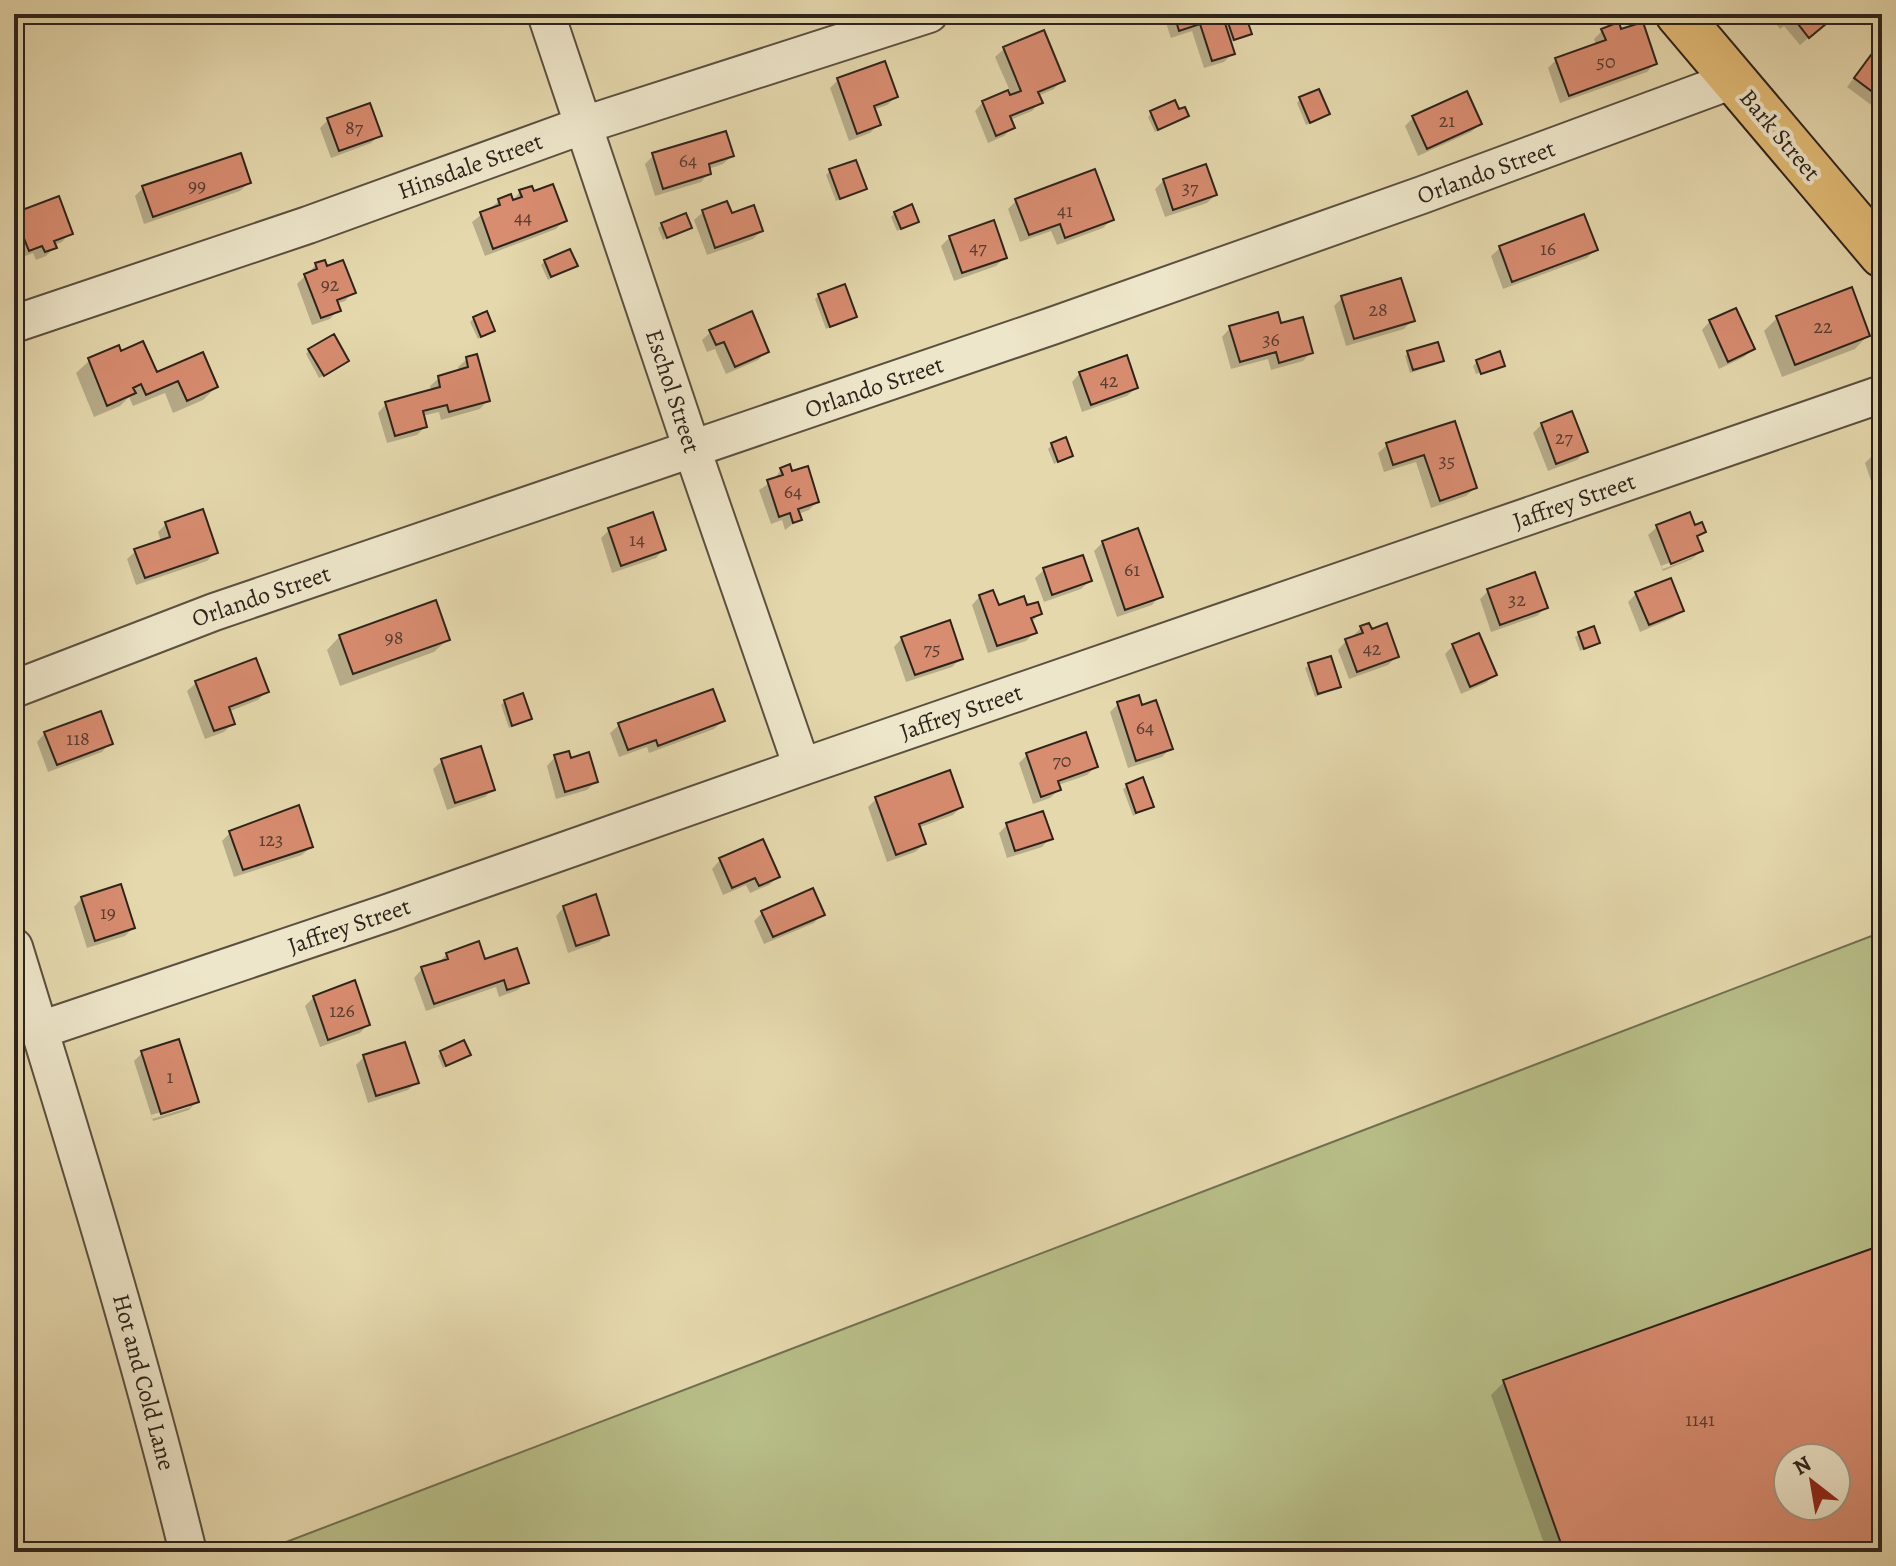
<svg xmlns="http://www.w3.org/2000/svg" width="1896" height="1566" font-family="Alegreya,serif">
<rect width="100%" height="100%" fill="#e5d8ad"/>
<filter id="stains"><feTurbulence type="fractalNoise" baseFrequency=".0025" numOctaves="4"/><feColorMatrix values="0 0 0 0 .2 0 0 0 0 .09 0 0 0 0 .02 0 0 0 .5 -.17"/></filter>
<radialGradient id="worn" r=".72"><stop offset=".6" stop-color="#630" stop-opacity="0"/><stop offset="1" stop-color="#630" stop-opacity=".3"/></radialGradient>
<path fill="#b8be88" stroke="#727052" stroke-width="2" fill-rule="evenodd" d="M1882,932V1552H260ZM1788,1458H1836V1506H1788Z"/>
<path fill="#0003" fill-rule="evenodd" d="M363,14H385L365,22Z
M587,14H618L590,23Z
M1163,14H1243L1250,34L1229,43L1232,54L1224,62L1204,68L1192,31L1171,38Z
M1768,14H1836L1800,45L1784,26L1780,29Z
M1603,30L1620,32L1655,63L1647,72L1560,103L1548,68L1556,60L1596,45L1594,39Z
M1882,48V113L1847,87L1871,55Z
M1004,49L1062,80L1054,89L1038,96L1040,102L1032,111L1010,120L1013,127L1004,136L988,143L975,111L983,102L1010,91L995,57Z
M838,80L896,97L887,105L873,110L879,124L870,133L849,141L830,88Z
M1300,99L1327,114L1306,125L1297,103Z
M1178,112L1187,116L1155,132L1148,117L1152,113Z
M1413,118L1480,124L1471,132L1418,156L1405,126Z
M328,120L379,135L371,143L331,158L320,128Z
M654,155L732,156L723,164L708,169L709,173L701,182L655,196L645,164Z
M830,171L865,188L836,201L826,175Z
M1164,180L1215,195L1207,203L1165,217L1155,189Z
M249,183L240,191L144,224L135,196L143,188Z
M520,192L565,220L556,229L485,256L472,222L499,201H512Z
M1016,201L1112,219L1103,228L1057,245L1051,231L1020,242L1008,209Z
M703,212L730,216L761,231L753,239L707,255L694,220Z
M895,213L917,221L897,231L891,217Z
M15,214L70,233L62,242L54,245L55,247L46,256L36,260L33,253L20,258L14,242Z
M662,225L690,227L663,240L658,228Z
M950,237L1005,257L996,266L954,281L941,246Z
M1500,248L1595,250L1587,258L1503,289L1491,256Z
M545,261L575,266L548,280L541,265Z
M316,265L353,292L345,301L336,304L338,310L330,319L312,325L297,284Z
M1850,289L1868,335L1855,349L1782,377L1764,331L1777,318Z
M819,295L855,316L826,329L815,299Z
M1342,298L1412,320L1404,329L1346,346L1334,306Z
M474,318L493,330L478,339L470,322Z
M1710,321L1753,349L1744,357L1719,369L1702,330Z
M1280,326L1311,352L1303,361L1271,370L1268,359L1231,369L1222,337L1230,328Z
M711,332L767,351L758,360L726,374L715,349L707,352L702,340Z
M309,350L343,365L319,378L306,354Z
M1408,353L1441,360L1438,364L1410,373L1405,356Z
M120,354L156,374L216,387L203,400L173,413L165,393L133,406L129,397L120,406L94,417L76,373L90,360Z
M1498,354L1501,365L1476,374L1473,366L1477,362Z
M467,359L488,400L480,409L441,420L439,412L422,416L425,427L417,435L387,443L378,413L386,404L432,392L430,386L439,378L459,372L458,367Z
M1080,373L1136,388L1127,396L1082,412L1072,382Z
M1454,423L1475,488L1466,496L1431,508L1416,462L1384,472L1378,453L1387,445Z
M1542,424L1586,451L1577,460L1548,471L1533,433Z
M1052,445L1071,455L1054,464L1048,449Z
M1882,452V501L1878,502L1865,463L1873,455Z
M781,469L817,502L809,510L798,514L799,519L785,530L782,520L771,524L759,490L774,480Z
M166,524L216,552L207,561L136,585L127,559L136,551L161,542L158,532Z
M1657,527L1694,528L1704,532L1696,539L1701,551L1692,559L1663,571L1648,535ZM1693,553V557L1663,569L1661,566Z
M609,530L664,549L656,558L612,573L601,538Z
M1103,542L1160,596L1152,605L1117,617L1094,551Z
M1044,570L1090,581L1081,589L1044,602L1035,578Z
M1489,590L1545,608L1537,616L1491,632L1480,599Z
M1636,594L1682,610L1673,618L1640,632L1628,602Z
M980,596L998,607L1026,608L1040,613L1031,623L1035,632L1026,641L988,653L972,605Z
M1361,628L1397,656L1388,665L1349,679L1338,650L1346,641L1354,639L1353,636Z
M1579,634L1598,643L1580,651L1575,637Z
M340,636L448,639L434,652L340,686L327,650Z
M902,638L961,658L952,667L906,682L894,647Z
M1453,646L1494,675L1486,683L1461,694L1445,654Z
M1309,665L1339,687L1315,697L1305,668Z
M196,683L266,692L258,700L228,712L233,723L224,732L205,739L187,691Z
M505,701L530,719L509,728L501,705Z
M1118,704L1141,707L1170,749L1162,757L1128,768L1110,712Z
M723,721L714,729L649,753L647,747L619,757L610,733L619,725Z
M45,733L110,743L102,752L48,772L37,742Z
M1027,755L1096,766L1087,775L1058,785L1059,790L1050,798L1033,804L1019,763Z
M555,757L570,760L596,782L587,790L556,799L547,766Z
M442,761L493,789L485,797L447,810L433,769Z
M1127,786L1151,806L1133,816L1123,789Z
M876,799L961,807L953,815L918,828L924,844L915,852L887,862L868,807Z
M1007,825L1050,838L1042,847L1007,858L999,833Z
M230,833L311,847L302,855L234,877L222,841Z
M720,860L778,876L769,885L750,893L746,885L723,895L712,869Z
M82,898L133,928L125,936L87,948L74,907Z
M564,907L607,934L599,942L568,953L556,916Z
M762,913L822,914L814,923L764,944L754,921Z
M447,954L484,962L526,982L518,990L499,997L496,987L426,1011L414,978L422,969L438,963Z
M314,997L368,1024L360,1033L320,1047L305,1006Z
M441,1052L469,1055L443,1068L438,1056Z
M142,1053L197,1101L189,1110L153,1121L134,1061ZM190,1103V1107L152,1119L151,1115Z
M364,1057L417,1082L408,1090L368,1103L356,1065Z
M1882,1247V1552H1547L1491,1395L1504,1382ZM1788,1458H1836V1506H1788Z"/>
<path fill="#d88c70" stroke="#2d231b" stroke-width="2" fill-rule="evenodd" d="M1174,14H1222L1235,54L1212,61L1200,24L1179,31Z
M1225,14H1245L1252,34L1234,40Z
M1783,14H1838L1809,38L1794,19L1790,22Z
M1619,22L1621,29L1643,22L1657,64L1569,96L1555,58L1606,40L1601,29Z
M1044,30L1065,81L1038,92L1043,103L1010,116L1015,128L996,136L982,101L1008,90L1010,95L1021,91L1003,47Z
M1879,44L1882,46V99L1854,78Z
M885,61L898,97L874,106L881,125L857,134L837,78Z
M1319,89L1330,114L1310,123L1299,97Z
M1467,91L1482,124L1427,149L1412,116Z
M1175,100L1179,109L1185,107L1189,116L1158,130L1150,111Z
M370,103L382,136L339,151L327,118Z
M726,131L734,156L709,164L711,174L663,189L652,153Z
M241,153L251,183L153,217L142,186Z
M856,160L867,189L840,199L829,169Z
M1206,164L1217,195L1173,210L1163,179Z
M1095,169L1114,220L1065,238L1060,224L1029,235L1015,199Z
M553,184L567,221L493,249L480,212L500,205L498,199L511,194L513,200L522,197L519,190L532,186L534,191Z
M59,196L73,234L54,241L57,248L45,252L42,246L29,251L14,213Z
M727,201L732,213L754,205L763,231L715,248L702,210Z
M912,204L919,222L901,229L894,212Z
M686,213L692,228L667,238L661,223Z
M1584,214L1598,250L1512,282L1499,246Z
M994,220L1007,258L962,273L949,236Z
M570,249L578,266L551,277L544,260Z
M325,260L327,266L343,260L356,293L337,300L341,311L321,318L304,274L317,269L315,263Z
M1401,278L1415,321L1354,339L1341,296Z
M845,284L857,317L830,327L818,294Z
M1852,287L1870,336L1795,365L1776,316Z
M1736,308L1755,349L1728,362L1709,320Z
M487,311L495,331L481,337L473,317Z
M752,311L769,352L735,367L724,342L716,345L709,330Z
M1278,312L1281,323L1303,317L1313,353L1279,363L1276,352L1240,362L1229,326Z
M334,334L349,361L324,376L308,349Z
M143,341L157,372L203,352L218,387L187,401L178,381L146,395L141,384L133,388L136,393L107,406L88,358L119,345L121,351Z
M1438,342L1444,361L1413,370L1407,351Z
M1500,351L1505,366L1481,374L1476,360Z
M477,354L490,401L449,412L447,405L423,411L427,427L395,436L385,402L440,387L438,376L468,367L466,357Z
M1127,355L1138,388L1091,405L1079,372Z
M1572,411L1588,452L1556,464L1541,423Z
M1455,421L1477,488L1440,501L1424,455L1393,465L1386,443Z
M1066,437L1073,456L1058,462L1051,443Z
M1882,450V482L1872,453Z
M790,464L792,471L808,466L819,502L798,509L802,520L793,523L790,513L779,517L767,480L783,475L780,468Z
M203,509L218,553L145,578L134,549L170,537L165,522Z
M653,512L666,550L621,566L608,528Z
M1690,512L1695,525L1702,522L1706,532L1697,536L1703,551L1671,564L1656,525Z
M1138,528L1163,597L1125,610L1102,541Z
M1083,555L1092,581L1052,595L1043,568Z
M1535,572L1548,608L1500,625L1487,589Z
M1671,578L1684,611L1649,625L1635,592Z
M993,590L999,605L1024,596L1027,605L1038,602L1042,614L1031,618L1037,633L997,646L979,595Z
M14,591L24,618L14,621Z
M436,600L450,640L353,674L339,635Z
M950,620L963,659L915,675L901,637Z
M1369,623L1372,629L1387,623L1399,657L1357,672L1345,639L1363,633L1360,626Z
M1594,626L1600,643L1584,649L1578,632Z
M1479,633L1497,675L1470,687L1452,644Z
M1331,656L1341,687L1318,694L1308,663Z
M256,658L269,692L229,707L235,724L214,731L195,681Z
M713,689L725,721L658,746L656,740L628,750L618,723Z
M523,693L532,719L512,726L504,700Z
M1139,695L1142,705L1156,700L1173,749L1136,761L1117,702Z
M101,711L113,744L57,765L44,732Z
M1086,732L1098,767L1058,781L1061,790L1041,797L1026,753Z
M481,746L495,790L455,803L441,759Z
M569,751L571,758L589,752L598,782L565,792L554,755Z
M950,770L963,807L919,824L926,844L896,855L875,797Z
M1143,777L1154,807L1136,813L1126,784Z
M299,805L313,847L243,870L229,831Z
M1043,811L1053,839L1015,851L1006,823Z
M763,839L780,877L759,886L755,878L732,888L719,858Z
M121,884L135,928L95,941L81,897Z
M813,888L825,915L773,937L761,911Z
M596,894L609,935L576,946L563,906Z
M479,941L485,959L517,948L529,983L507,990L504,980L434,1004L421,967L448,959L446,953Z
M355,980L370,1025L328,1040L313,996Z
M179,1039L199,1102L161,1114L141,1051Z
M464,1040L471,1055L446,1066L440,1051Z
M405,1042L419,1083L376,1096L363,1055Z
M1882,1245V1552H1564L1503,1380ZM1788,1458H1836V1506H1788Z"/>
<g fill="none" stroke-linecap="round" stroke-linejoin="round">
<defs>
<path id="minor" d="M546,14L692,449L802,767
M14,324L308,225L584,125L929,14
M14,689L214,612L1052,326L1422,195L1733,80
M14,947C76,1148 138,1348 188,1552
M40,1030L390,912L802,767L1882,394"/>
<path id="major" d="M1678,14L1882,255"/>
</defs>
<use href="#minor" stroke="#5b5040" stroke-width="40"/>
<use href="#major" stroke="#2d231b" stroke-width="48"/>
<use href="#minor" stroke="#eee6ca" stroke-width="36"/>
<use href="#major" stroke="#e2bc76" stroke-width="44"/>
</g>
<g text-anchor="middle" stroke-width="8" stroke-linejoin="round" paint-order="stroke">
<g font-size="20" fill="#583d30">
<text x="1606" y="68">50</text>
<text x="1447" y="127">21</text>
<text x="354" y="134">87</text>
<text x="688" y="167">64</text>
<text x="197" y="192">99</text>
<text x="1190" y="194">37</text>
<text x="1065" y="217">41</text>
<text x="523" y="224">44</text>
<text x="978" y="254">47</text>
<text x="1548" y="255">16</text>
<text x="330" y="291">92</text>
<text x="1378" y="316">28</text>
<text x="1823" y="333">22</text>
<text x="1271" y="346">36</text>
<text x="1109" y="387">42</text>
<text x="1564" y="444">27</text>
<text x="1447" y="467">35</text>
<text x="793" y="498">64</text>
<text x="637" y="546">14</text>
<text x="1132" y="576">61</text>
<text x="1517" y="606">32</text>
<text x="394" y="644">98</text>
<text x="932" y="655">75</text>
<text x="1372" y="655">42</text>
<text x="1145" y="734">64</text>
<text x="78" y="745">118</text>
<text x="1062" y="767">70</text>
<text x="271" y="846">123</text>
<text x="108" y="919">19</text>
<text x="342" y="1017">126</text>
<text x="170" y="1083">1</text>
<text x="1700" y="1426">1141</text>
</g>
<g font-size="24" fill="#2d231b" stroke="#eee6ca">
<text transform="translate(1780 135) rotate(50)" y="8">Bark Street</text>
<text transform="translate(470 166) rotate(-20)" y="8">Hinsdale Street</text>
<text transform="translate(1486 172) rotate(-20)" y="8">Orlando Street</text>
<text transform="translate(874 387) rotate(-19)" y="8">Orlando Street</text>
<text transform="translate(673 391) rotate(72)" y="8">Eschol Street</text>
<text transform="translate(1574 501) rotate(-19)" y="8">Jaffrey Street</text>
<text transform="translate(261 596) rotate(-19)" y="8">Orlando Street</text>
<text transform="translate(961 712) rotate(-19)" y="8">Jaffrey Street</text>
<text transform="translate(349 926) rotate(-19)" y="8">Jaffrey Street</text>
<text transform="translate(144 1382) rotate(75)" y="8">Hot and Cold Lane</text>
</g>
</g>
<rect width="1896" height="1566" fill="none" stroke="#e5d8ad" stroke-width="48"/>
<rect x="16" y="16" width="1864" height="1534" fill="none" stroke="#2d231b" stroke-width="4"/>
<rect x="24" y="24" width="1848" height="1518" fill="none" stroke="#2d231b" stroke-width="2"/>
<g transform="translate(1812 1482) rotate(329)"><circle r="38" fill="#eee6ca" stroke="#a19884" stroke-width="2"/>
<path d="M0-6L14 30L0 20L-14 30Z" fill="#8f2418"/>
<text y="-12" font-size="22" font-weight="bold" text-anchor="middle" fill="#2d231b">N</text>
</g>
<rect width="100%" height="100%" filter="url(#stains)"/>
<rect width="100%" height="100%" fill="url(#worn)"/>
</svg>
